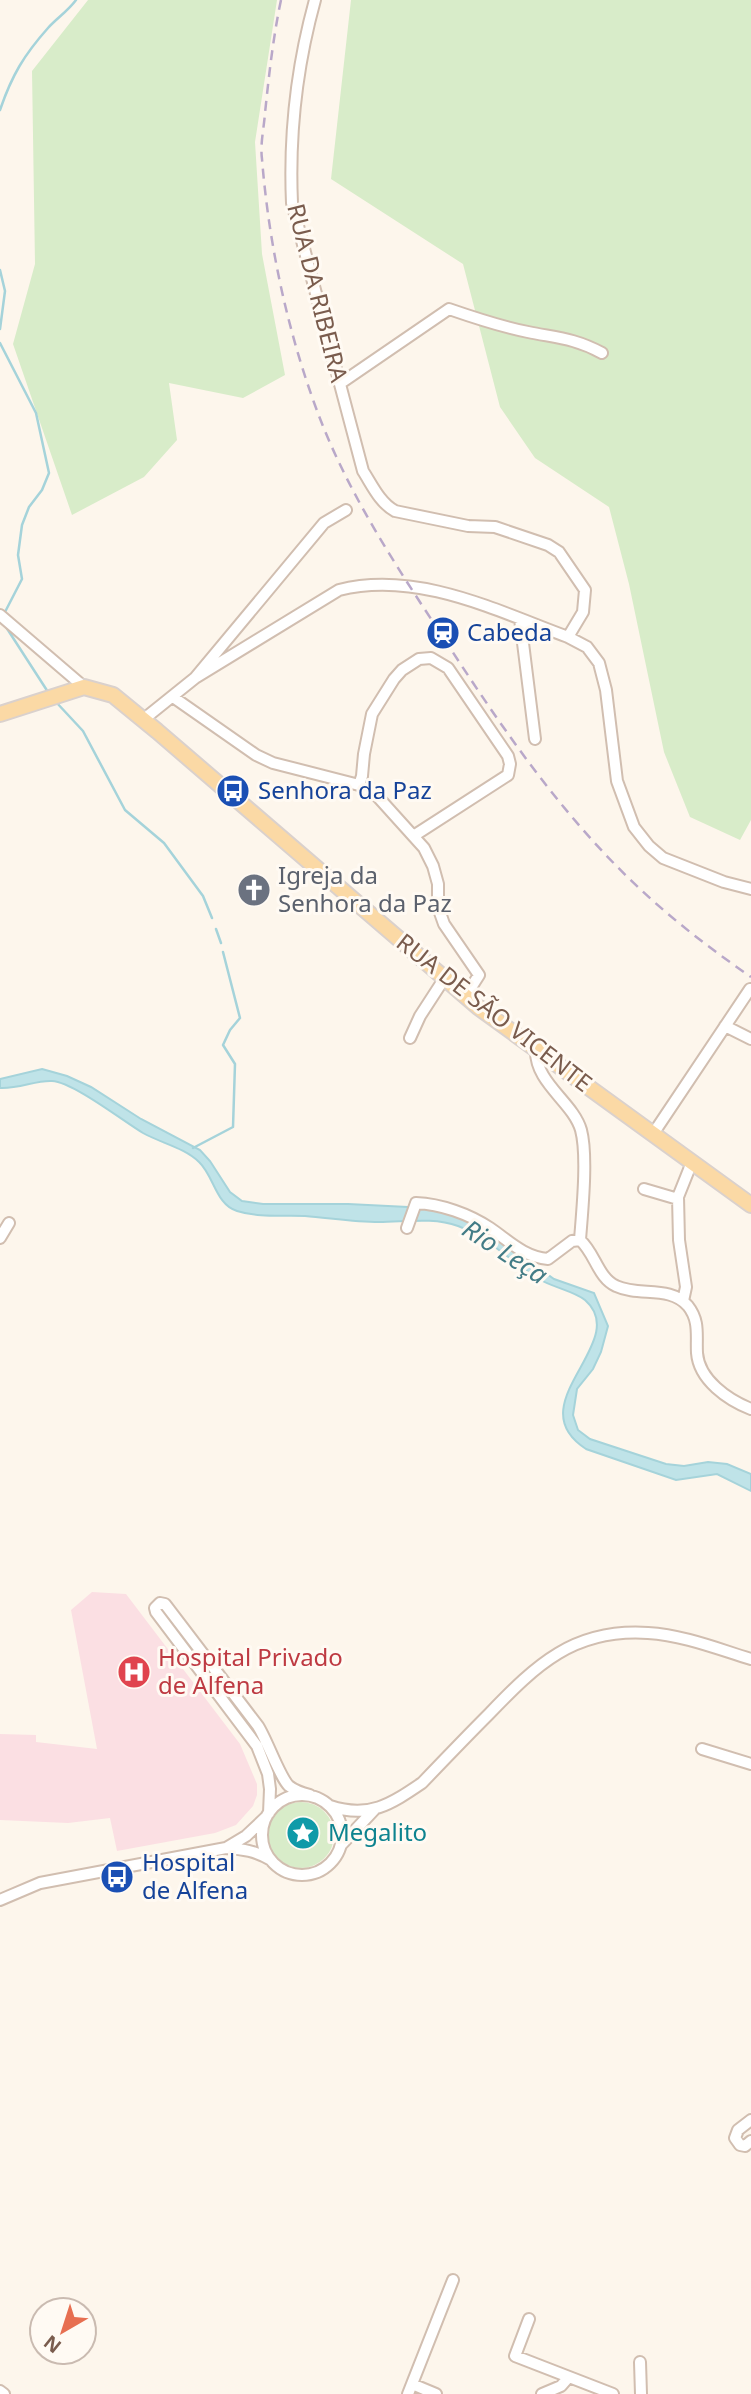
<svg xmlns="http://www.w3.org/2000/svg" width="751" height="2394" font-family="'Noto Sans',sans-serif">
<rect width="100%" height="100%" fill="#fdf6ec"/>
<path fill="#fbdfe3" d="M92,1592L126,1594L240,1744L257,1784V1795L253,1806L236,1825L215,1833L117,1851L110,1818L68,1823L0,1820V1734L36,1735V1742L97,1749L71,1610Z"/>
<path fill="#d8ecc9" d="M88,0H277L255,142L262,254L285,375L243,398L169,383L177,440L144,477L72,515L13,344L35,264L32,71Z
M351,0H751V820L740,840L690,817L664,752L629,584L609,507L535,458L500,407L463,264L331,179Z
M268 1835a33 33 0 1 1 66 0a33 33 0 1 1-66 0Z"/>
<path fill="#bfe3e8" stroke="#a5d3da" stroke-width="2" d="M42,1069L67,1076L91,1087L141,1119L200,1150L210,1161L230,1192L242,1201L263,1204H348L428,1208L448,1212L475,1222L554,1279L594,1293L608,1326L601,1352L593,1369L577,1389L573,1415L578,1430L590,1439L666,1464L684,1466L708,1462L727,1464L751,1474V1491L717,1474L676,1480L586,1449C516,1404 633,1342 585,1300C574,1291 551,1287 537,1278C511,1261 487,1237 458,1226C433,1217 405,1222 379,1222C355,1222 330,1218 305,1216C283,1215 259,1218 237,1211C216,1205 214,1176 199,1162C185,1148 161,1143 143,1133C123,1121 73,1082 52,1081C36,1080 19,1089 0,1088V1079Z"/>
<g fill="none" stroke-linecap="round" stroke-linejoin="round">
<path stroke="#a5d3da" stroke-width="2.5" d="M0,110C12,75 24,55 48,28C57,18 68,11 76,0
M0,270L5,291L0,329
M0,343L36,413L49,473L42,490L29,507L22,525L18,555L22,579L5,612
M6,627L48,692
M56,702L83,731L125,810L164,843L203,896L212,918
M216,929L221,943
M193,1148L233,1127L235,1064L223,1045L230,1030L240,1018L223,952"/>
<defs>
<path id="minor" d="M315,0C297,65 289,135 292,203L363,471C372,485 380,503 395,511L468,526L495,527L548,545L559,552L585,590L583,612L568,637L587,647L599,663L606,690L617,781L634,827L649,846L663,858L724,882L751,889
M341,383L449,309C475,318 502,327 528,332C557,338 574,338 602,353
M0,615L84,687
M520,619L535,739
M195,678L339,590C417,570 497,611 568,637
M173,697L256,755L273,763L359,785L378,797L424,848L433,866L438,884V907L444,924L479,975L465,997
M144,719L195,678L324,523L346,510
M359,785L362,776L364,754L372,714L394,679L402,670L419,659L431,658L448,668L508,756L510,764L508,775L415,835
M725,1026L751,1039
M410,1038L420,1016L444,979
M536,1050C535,1083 573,1102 581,1130C588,1156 582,1213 580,1240
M653,1134L750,989
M644,1189L678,1199
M407,1228L416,1203C441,1204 469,1214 490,1228C509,1241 524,1257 548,1259L572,1241L580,1240
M0,1238L9,1223
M580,1240C595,1253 598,1278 616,1286C639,1297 670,1285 688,1306C700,1321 696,1336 697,1353C699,1380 728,1400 751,1409
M683,1301L686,1287L679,1240L678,1197L692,1162
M702,1749L751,1764
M262 1835a40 40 0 1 1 80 0a40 40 0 1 1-80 0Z
M330,1806C369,1819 391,1804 422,1783C444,1760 466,1737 489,1714C536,1665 574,1628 648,1633C683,1635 718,1649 751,1659
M269,1813L270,1789L268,1774L257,1746L156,1612L155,1608L160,1603L165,1604L258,1726C267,1740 280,1778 289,1786C295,1791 302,1793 310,1795
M341,1845L374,1810
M226,1848L246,1836L265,1818
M0,1900L40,1883L226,1848C243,1849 256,1851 271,1860
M751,2120L738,2130L735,2138L740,2145L745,2146L751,2141
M529,2319L515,2356L613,2394
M640,2362L641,2394
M412,2384L436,2394
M0,2391L4,2394
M408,2394L453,2280
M542,2394L561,2386L568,2378"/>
<path id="major" d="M0,714L84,687L113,695L157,731L478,1007L751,1205"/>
</defs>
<use href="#minor" stroke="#d1beb0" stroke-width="14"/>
<use href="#major" stroke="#dad1cd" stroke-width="18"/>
<use href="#minor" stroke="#fff" stroke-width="10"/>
<use href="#major" stroke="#fbd9a5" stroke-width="14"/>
<path stroke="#b9a8c9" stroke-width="2.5" stroke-dasharray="10 7" stroke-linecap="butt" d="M281,0C273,38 269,75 265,113C264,128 260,144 262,159C269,246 288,334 319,416C348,492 394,563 439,631C498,722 559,813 639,888C674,921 712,950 751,977"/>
</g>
<defs>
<symbol id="station-disc" viewBox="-11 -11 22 22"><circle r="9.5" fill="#1a4fb4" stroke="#fffaf3"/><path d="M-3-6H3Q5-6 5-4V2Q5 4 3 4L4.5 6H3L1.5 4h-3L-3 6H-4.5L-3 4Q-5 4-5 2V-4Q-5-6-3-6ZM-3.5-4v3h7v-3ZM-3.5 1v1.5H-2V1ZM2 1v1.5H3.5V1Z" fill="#fff"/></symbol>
<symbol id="bus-disc" viewBox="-11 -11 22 22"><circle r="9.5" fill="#1a4fb4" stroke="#fffaf3"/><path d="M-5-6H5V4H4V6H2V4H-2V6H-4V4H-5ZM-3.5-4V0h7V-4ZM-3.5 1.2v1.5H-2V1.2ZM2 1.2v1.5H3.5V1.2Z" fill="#fff"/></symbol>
<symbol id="church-disc" viewBox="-11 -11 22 22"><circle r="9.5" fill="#6b7280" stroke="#fffaf3"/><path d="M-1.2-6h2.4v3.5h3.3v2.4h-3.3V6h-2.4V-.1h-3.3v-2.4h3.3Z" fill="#fff"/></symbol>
<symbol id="hospital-disc" viewBox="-11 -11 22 22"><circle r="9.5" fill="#e0444e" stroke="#fffaf3"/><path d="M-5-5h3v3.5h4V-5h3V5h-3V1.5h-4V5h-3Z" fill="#fff"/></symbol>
<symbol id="sight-disc" viewBox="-11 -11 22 22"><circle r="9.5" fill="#0f9aa8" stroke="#fffaf3"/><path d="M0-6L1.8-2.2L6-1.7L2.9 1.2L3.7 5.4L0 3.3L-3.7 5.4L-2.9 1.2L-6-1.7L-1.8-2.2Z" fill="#fff"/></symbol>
</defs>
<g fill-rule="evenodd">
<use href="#station-disc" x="424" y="614" width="38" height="38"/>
<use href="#bus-disc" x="214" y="772" width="38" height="38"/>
<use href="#church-disc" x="235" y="871" width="38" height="38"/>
<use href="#hospital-disc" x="115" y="1653" width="38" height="38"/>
<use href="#sight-disc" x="284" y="1814" width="38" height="38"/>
<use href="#bus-disc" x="98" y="1858" width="38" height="38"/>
</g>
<g text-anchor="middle" stroke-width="6" stroke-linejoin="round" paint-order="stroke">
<g font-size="24" fill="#7a5c4d" stroke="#fffaf3">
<text transform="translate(317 293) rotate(76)" y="8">RUA DA RIBEIRA</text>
<text transform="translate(494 1013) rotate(38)" y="8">RUA DE SÃO VICENTE</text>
</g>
<g font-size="24" fill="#164399" stroke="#fffaf3" text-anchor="start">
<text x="467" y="641">Cabeda</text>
<text x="258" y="799">Senhora da Paz</text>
<text x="142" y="1871">Hospital<tspan x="142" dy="28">de Alfena</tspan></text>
</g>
<g font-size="24" fill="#5b616d" stroke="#fffaf3" text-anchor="start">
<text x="278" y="884">Igreja da<tspan x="278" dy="28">Senhora da Paz</tspan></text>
</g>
<g font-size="24" fill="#be3a42" stroke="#fffaf3" text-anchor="start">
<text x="158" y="1666">Hospital Privado<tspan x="158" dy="28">de Alfena</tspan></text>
</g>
<g font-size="24" fill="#0d838f" stroke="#fffaf3" text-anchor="start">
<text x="328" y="1841">Megalito</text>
</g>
<g font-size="26" font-style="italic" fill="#437c86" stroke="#fffaf3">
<text transform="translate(505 1252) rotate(33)" y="9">Rio Leça</text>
</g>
</g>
<g transform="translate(63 2331) rotate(219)"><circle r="33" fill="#fffaf3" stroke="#cabbb1" stroke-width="2"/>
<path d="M0-5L12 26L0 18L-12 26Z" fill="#e76f51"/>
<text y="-10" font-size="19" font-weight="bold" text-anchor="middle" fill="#7a5c4d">N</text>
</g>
</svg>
